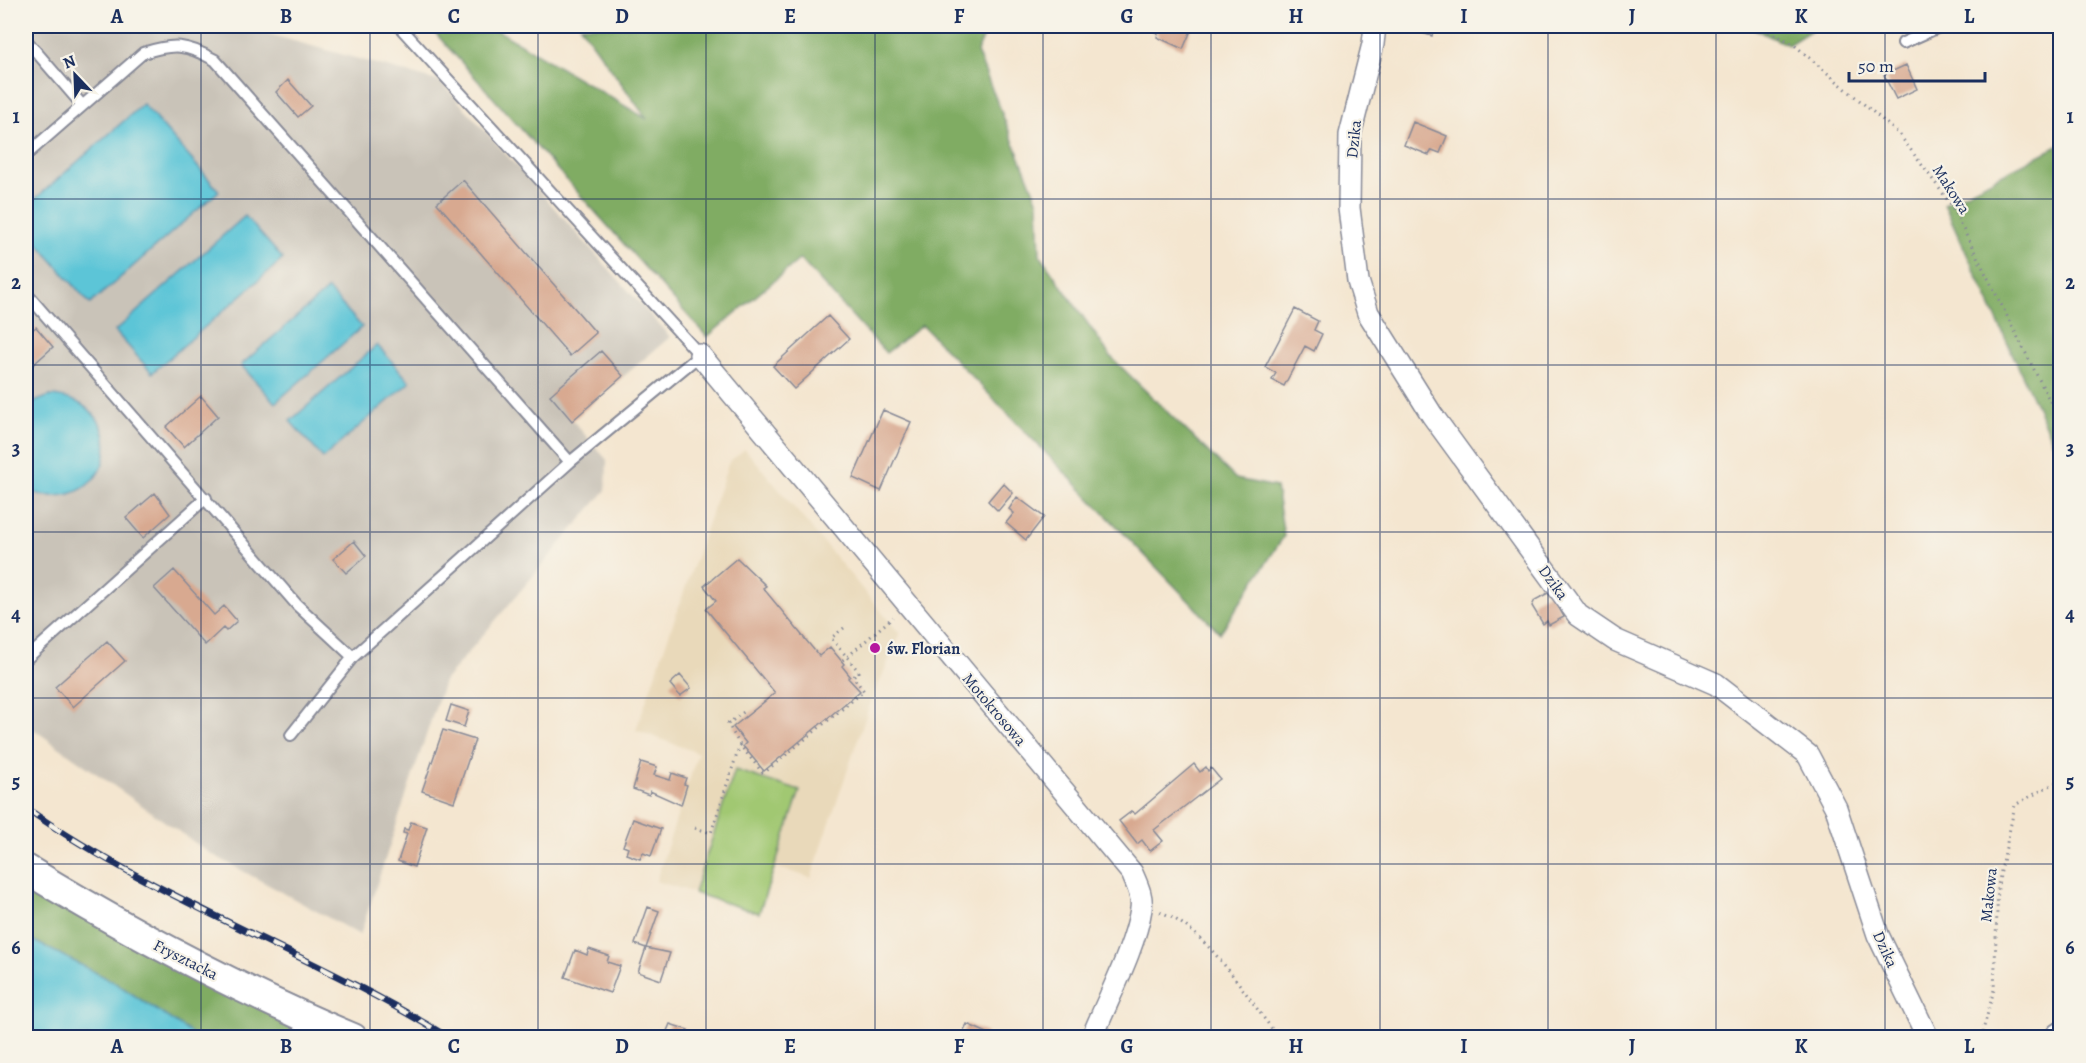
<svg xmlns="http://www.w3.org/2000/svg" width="2086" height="1063" font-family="Alegreya,serif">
<rect width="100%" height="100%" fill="#f7f3e8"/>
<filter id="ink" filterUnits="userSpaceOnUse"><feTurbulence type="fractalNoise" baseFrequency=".0167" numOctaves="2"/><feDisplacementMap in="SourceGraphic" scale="12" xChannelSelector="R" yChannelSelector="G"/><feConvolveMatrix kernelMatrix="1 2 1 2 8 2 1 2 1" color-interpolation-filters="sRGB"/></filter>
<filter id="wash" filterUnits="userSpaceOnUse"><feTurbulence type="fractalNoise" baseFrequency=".008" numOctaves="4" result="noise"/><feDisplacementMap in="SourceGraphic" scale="24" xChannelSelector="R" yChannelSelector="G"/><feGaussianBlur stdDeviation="1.35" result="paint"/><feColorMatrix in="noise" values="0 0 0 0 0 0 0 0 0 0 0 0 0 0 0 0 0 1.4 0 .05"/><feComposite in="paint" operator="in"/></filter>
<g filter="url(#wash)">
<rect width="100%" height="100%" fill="#f4e6d0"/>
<path fill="#e9d9ba" d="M745,449L900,634L870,704L811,878L775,867L759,913L656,881L698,753L636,730L729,462Z"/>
<path fill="#c9c3b8" d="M26,26H240L441,82L670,337L572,420L607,460L606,490L444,681L360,935L208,852L26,724Z"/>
<path fill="#a1c872" stroke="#5e7c68" stroke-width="1.5" d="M735,770L800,791L759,913L694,893Z"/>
<path fill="#80ac64" stroke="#4e6e61" stroke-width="1.5" d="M429,26H490L647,119L580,26H988L977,52L1038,202L1040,255L1111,357L1236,479L1276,487L1284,536L1220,633L922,325L886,353L800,259L707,337Z
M1748,26H1812L1813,29L1788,45Z
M2060,145V324L2051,329L2060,353V458L1944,204Z
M26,880L330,1037H197L114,982L26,937Z"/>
<path fill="#5cc5d7" stroke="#3c7a9a" stroke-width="1.5" d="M143,104L219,191L90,304L26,230V207Z
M245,216L283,259L152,373L115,331Z
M328,289L362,327L275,403L241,365Z
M377,345L410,382L323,458L290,421Z
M50,396C128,400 120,498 51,496C42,496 33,493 26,487V405Z
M26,937L114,982L197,1037H40L26,1026Z"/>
<g id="blocks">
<path fill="#d8a990" d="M1153,26H1193L1183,49L1157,37L1158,33L1151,30Z
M1414,26H1434L1432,36L1412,30Z
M1906,65L1917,89L1896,99L1884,75Z
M288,80L311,106L298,117L276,92Z
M1413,122L1447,136L1440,153L1432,150L1429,155L1404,145Z
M463,180L596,333L570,356L437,203Z
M1295,309L1318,321L1314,330L1322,334L1314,351L1305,346L1284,386L1272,380L1276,373L1265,367Z
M828,316L849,339L794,389L773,366Z
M36,327L53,347L26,371V335Z
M601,351L623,376L572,421L550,395Z
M201,396L218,416L184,447L166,427Z
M883,410L911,422L881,491L853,478Z
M1003,483L1013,493L998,511L988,501Z
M155,493L170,514L143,538L126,518Z
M1017,497L1044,517L1026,540L1006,523L1014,513L1009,509Z
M354,541L366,556L346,573L333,559Z
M737,558L766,586L763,588L819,656L830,647L844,664L842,666L850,676L848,678L860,691L764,771L743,746L746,743L733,727L775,693L706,609L716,601L704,586Z
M174,570L214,615L224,606L237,621L226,631L223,628L205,645L154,588Z
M1550,592L1564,617L1549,625L1547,621L1543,624L1532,606L1535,600Z
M107,641L125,661L73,707L55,687Z
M680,675L691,688L680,696L670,684Z
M451,705L469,711L464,727L446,721Z
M443,730L475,740L454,802L422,791Z
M641,762L657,767L654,775L670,780L672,773L686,778L684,784L687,785L681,805L650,791L649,795L633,789Z
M1194,764L1200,772L1206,767L1208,771L1211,768L1220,779L1154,830L1163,841L1150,851L1142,840L1137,844L1119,821L1132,811L1135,814Z
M633,819L661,829L651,856L643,853L640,859L626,854L628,848L623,846Z
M411,822L427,827L414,867L398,861L407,834L403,833L404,829L408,830Z
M648,907L659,911L646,948L635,944Z
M646,948L670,953L661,980L638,972Z
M589,949L609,956L607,962L620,966L610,993L565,977L575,950L587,955Z
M670,1024L688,1030L686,1035L691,1038H664Z
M967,1024L987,1033L985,1038H968L962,1034Z"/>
</g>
</g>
<g filter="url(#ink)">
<use href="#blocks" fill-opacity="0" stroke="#888a97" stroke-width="1.5"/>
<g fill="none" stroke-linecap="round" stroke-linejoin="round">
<defs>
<path id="lane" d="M26,40L82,105
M1903,43L1941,26
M26,155L143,53C174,43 186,44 215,60L570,462
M26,293L297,605L353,657
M26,659L206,498
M291,735L353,657L570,462L700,355L399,26"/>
<path id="street" d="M1375,26L1373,44L1350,135L1349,208L1358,281L1368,313L1432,415L1578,615L1615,640L1716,684L1808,755L1836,808L1878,935L1928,1038
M700,355L1132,873C1137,885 1143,896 1141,909C1135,948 1107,1000 1092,1038"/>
<path id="secondary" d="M26,869C131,933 239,990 353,1038
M2060,1038V1037"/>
</defs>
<use href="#lane" stroke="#888a97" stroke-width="14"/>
<use href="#street" stroke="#888a97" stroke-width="24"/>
<use href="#secondary" stroke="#888a97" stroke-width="32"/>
<path stroke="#888a97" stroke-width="3" stroke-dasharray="1.5 4.5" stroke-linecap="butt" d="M1758,26L1792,43L1899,134L1950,203L2060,421
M844,628L831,638L847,657L893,617
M740,745L728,724L745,711
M695,828L711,833L740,745L762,772H765L864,691L853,677L859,672L847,657L841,661
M1160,912C1205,928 1244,992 1272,1029L1283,1038
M1981,1038L1994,990L1998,885L2015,805L2060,780"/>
<use href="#lane" stroke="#fff" stroke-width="10"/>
<use href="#street" stroke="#fff" stroke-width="21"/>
<use href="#secondary" stroke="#fff" stroke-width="28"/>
<defs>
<path id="rail" d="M26,808C158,901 312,953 449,1038"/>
</defs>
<use href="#rail" stroke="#1b2f5e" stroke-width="7"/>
<use href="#rail" stroke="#f7f3e8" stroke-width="4.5" stroke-dasharray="14" stroke-linecap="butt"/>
</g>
</g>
<path fill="none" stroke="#1b2f5e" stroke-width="1.5" stroke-opacity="0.55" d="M201,26V1038M370,26V1038M538,26V1038M706,26V1038M875,26V1038M1043,26V1038M1211,26V1038M1380,26V1038M1548,26V1038M1716,26V1038M1885,26V1038M26,199H2060M26,365H2060M26,532H2060M26,698H2060M26,864H2060"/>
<circle fill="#b5179e" stroke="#f7f3e8" stroke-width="2" cx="875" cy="648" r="6"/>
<g text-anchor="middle" stroke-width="4.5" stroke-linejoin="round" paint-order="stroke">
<g font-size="16" fill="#1b2f5e" stroke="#f7f3e8">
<text transform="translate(1353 139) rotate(-84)" y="6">Dzika</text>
<text transform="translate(1952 189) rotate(57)" y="6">Makowa</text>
<text transform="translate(1554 582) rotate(54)" y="6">Dzika</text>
<text transform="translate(995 709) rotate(50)" y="6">Motokrosowa</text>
<text transform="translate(1988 895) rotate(-84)" y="6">Makowa</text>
<text transform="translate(1886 949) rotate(66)" y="6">Dzika</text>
<text transform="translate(186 959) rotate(27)" y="6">Frysztacka</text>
</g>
<g font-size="16" font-weight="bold" fill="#1b2f5e" stroke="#f7f3e8" text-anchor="start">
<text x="887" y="654">św. Florian</text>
</g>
</g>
<rect width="2086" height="1063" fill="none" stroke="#f7f3e8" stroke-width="66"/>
<g transform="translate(75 75) rotate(337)" stroke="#f7f3e8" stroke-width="4.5" paint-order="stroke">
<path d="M0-4.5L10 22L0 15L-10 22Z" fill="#1b2f5e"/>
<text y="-9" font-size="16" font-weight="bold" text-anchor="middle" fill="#1b2f5e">N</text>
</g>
<path d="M1849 72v9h136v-9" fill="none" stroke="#1b2f5e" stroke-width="3"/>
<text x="1858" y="72" font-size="18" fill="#1b2f5e" stroke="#f7f3e8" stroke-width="4.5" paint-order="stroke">50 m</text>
<rect x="33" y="33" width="2020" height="997" fill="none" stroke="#1b2f5e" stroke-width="2"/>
<g font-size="20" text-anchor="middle" font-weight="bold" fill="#1b2f5e">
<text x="117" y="23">A</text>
<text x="286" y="23">B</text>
<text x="454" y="23">C</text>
<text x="622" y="23">D</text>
<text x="790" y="23">E</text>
<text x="959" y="23">F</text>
<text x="1127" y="23">G</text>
<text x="1296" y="23">H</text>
<text x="1464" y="23">I</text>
<text x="1632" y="23">J</text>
<text x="1801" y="23">K</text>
<text x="1969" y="23">L</text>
<text x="16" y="123">1</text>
<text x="2070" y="123">1</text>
<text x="16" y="289">2</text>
<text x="2070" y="289">2</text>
<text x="16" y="455">3</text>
<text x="2070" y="455">3</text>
<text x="16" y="621">4</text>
<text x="2070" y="621">4</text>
<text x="16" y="788">5</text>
<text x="2070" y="788">5</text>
<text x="16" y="954">6</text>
<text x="2070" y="954">6</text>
<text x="117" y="1053">A</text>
<text x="286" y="1053">B</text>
<text x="454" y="1053">C</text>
<text x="622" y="1053">D</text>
<text x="790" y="1053">E</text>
<text x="959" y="1053">F</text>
<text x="1127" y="1053">G</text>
<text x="1296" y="1053">H</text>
<text x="1464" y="1053">I</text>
<text x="1632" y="1053">J</text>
<text x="1801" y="1053">K</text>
<text x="1969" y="1053">L</text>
</g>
</svg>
